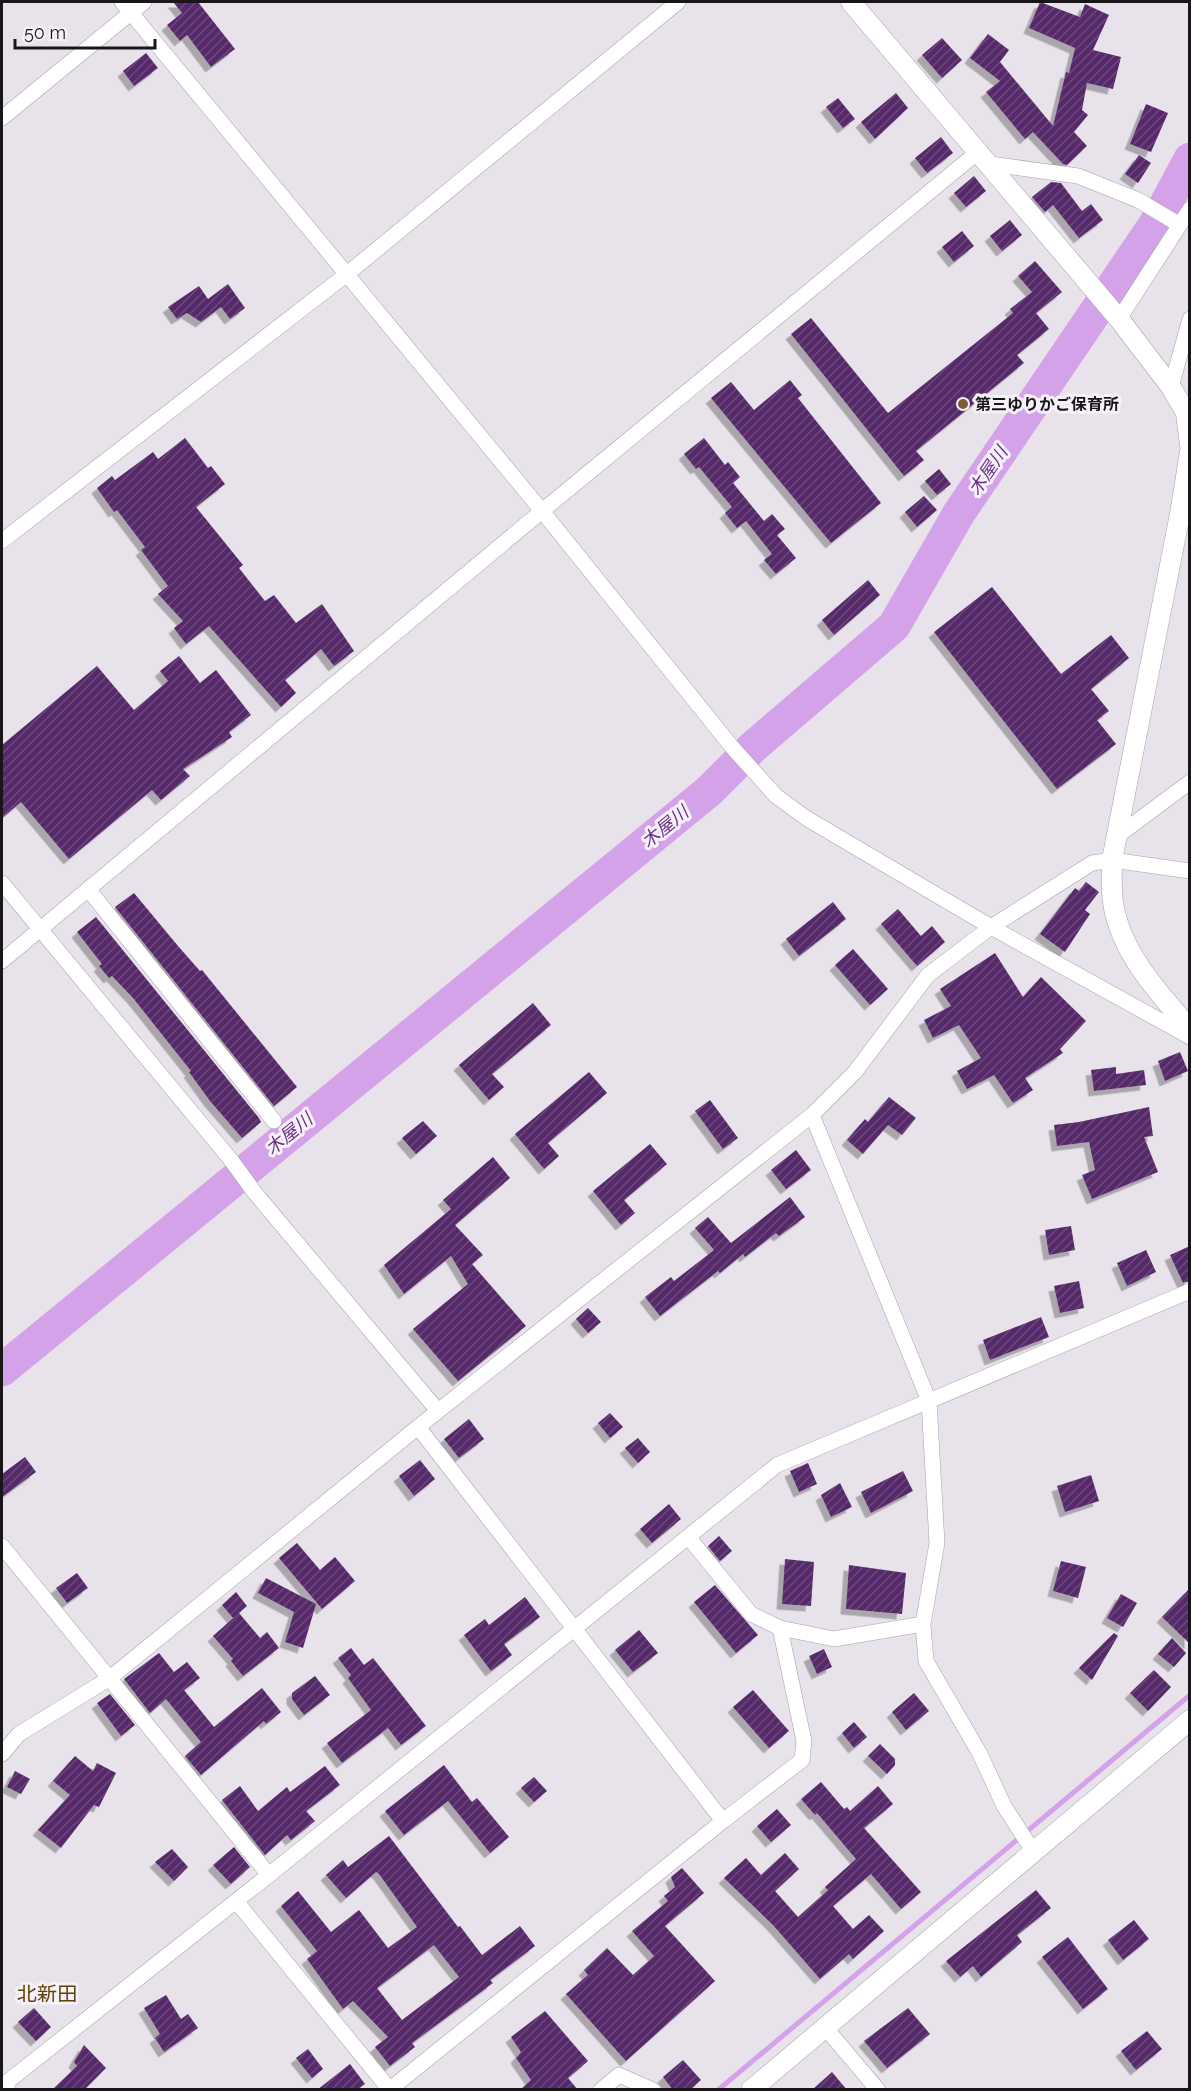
<svg xmlns="http://www.w3.org/2000/svg" width="1191" height="2091" font-family="Raleway,'Noto Sans JP',sans-serif">
<defs>
<pattern id="building-hatch" width="6" height="6" patternUnits="userSpaceOnUse" patternTransform="scale(1.5)"><rect width="6" height="6" fill="#572b6a"/><path d="M-1 1l2-2M0 6l6-6M5 7l2-2" fill="none" stroke="#6b477a"/></pattern>
<filter id="shadow"><feDropShadow dx="-5.5" dy="5.5" stdDeviation="0" flood-color="#0004"/></filter>
</defs>
<rect width="100%" height="100%" fill="#e8e3eb"/>
<g fill="none" stroke-linecap="round" stroke-linejoin="round">
<path stroke="#d3a2e9" stroke-width="5" d="M718,2090L1190,1695"/>
<path stroke="#d3a2e9" stroke-width="33" d="M2,1370L709,791L753,747L894,626L959,513L1155,224L1190,159"/>
</g>
<path fill="url(#building-hatch)" fill-rule="evenodd" filter="url(#shadow)" d="M173,2H198L235,49L211,67L187,35L180,41L167,25L182,13Z
M1040,2L1080,17L1085,4L1109,15L1093,50L1121,57L1113,89L1087,83L1082,110L1088,115L1074,132L1087,146L1067,165L1063,164L1033,132L1025,139L986,92L1000,81L970,58L988,34L1009,50L1000,62L1053,126L1066,72L1069,73L1075,48L1029,28Z
M942,38L962,60L942,78L922,55Z
M146,53L158,68L134,86L123,71Z
M896,93L908,108L875,139L861,122Z
M838,98L855,119L843,128L826,107Z
M1146,104L1168,113L1151,152L1130,144Z
M941,137L953,153L927,173L915,158Z
M1139,155L1151,163L1138,183L1125,174Z
M974,176L986,191L966,207L954,193Z
M1051,182L1061,183L1082,211L1091,204L1103,220L1079,238L1053,205L1045,212L1032,197Z
M1010,220L1022,235L1002,251L990,236Z
M962,231L974,246L954,262L942,247Z
M1035,261L1062,292L1036,313L1049,329L1017,355L1024,363L916,451L924,460L904,476L791,334L811,318L888,413L1013,313L1010,309L1032,292L1018,276Z
M228,284L245,308L230,319L221,307L201,322L187,313L177,319L168,307L199,286L208,299Z
M790,380L802,395L798,398L881,503L831,543L711,398L731,382L754,410Z
M185,438L208,468L211,466L225,484L196,507L243,565L239,568L265,601L274,595L296,623L322,604L354,651L334,666L321,649L285,680L296,693L281,707L209,626L186,644L174,628L183,621L158,594L168,586L141,550L145,547L117,510L114,512L97,488L112,476L115,480L153,452L158,459Z
M704,438L725,465L728,462L740,477L733,483L764,521L772,514L785,529L777,535L796,558L776,574L764,560L772,554L746,521L737,528L725,513L732,507L699,467L696,469L684,454Z
M939,469L951,484L937,495L925,481Z
M924,496L937,510L917,527L905,512Z
M868,580L880,595L834,635L822,620Z
M992,587L1061,674L1111,635L1129,658L1091,689L1109,711L1097,720L1116,744L1057,789L934,632Z
M179,656L200,683L216,670L251,715L229,732L232,737L183,769L190,776L161,800L152,790L69,859L21,802L2,818V745L97,666L134,710L168,681L160,671Z
M1086,882L1099,892L1085,910L1090,914L1065,952L1040,934L1075,888L1079,891Z
M134,893L178,946L200,971L202,970L297,1087L274,1106L115,907Z
M833,902L846,919L799,956L786,939Z
M898,909L921,936L932,926L945,942L917,966L881,924Z
M96,917L259,1118L261,1122L242,1138L210,1101L189,1072L191,1071L133,998L112,976L109,978L99,966L102,964L77,932Z
M853,949L888,989L870,1005L835,965Z
M995,953L1023,997L1041,977L1086,1021L1060,1049L1063,1053L1025,1078L1033,1090L1013,1103L994,1075L967,1089L957,1071L981,1058L959,1025L933,1038L924,1020L951,1006L940,989Z
M533,1003L551,1025L492,1074L504,1087L489,1100L459,1065Z
M1180,1052L1188,1071L1165,1081L1158,1061Z
M1116,1067V1074L1144,1070L1146,1085L1094,1091L1091,1070Z
M589,1072L607,1093L548,1143L559,1156L544,1169L515,1134Z
M889,1097L916,1118L902,1135L888,1125L863,1154L847,1140L865,1119L868,1122Z
M710,1100L738,1138L723,1149L695,1111Z
M1149,1107L1153,1136L1144,1137L1158,1172L1092,1199L1082,1175L1095,1170L1089,1142L1057,1146L1054,1125L1079,1122Z
M423,1121L437,1136L416,1154L402,1138Z
M650,1144L667,1164L624,1200L635,1213L621,1225L593,1191Z
M796,1150L811,1170L786,1189L771,1170Z
M493,1157L510,1178L455,1225L483,1255L472,1264L526,1326L458,1381L413,1329L468,1284L451,1256L404,1294L384,1265L451,1209L443,1200Z
M790,1197L805,1217L779,1236L776,1233L745,1257L743,1254L720,1273L718,1271L660,1316L645,1297L671,1277L674,1281L714,1250L695,1228L708,1217L731,1243Z
M1071,1226L1075,1250L1049,1255L1045,1230Z
M1190,1246V1281L1183,1283L1170,1255Z
M1146,1250L1156,1272L1127,1286L1117,1263Z
M1079,1281L1084,1308L1060,1313L1054,1286Z
M588,1308L601,1322L588,1333L576,1319Z
M1041,1317L1049,1337L990,1360L983,1340Z
M610,1413L623,1427L610,1438L598,1423Z
M469,1419L484,1439L459,1458L444,1439Z
M638,1438L650,1452L638,1463L625,1448Z
M25,1457L36,1472L2,1497V1474Z
M420,1460L435,1479L414,1496L399,1476Z
M808,1463L817,1484L799,1492L790,1471Z
M903,1471L913,1491L871,1513L861,1492Z
M1091,1475L1099,1501L1065,1512L1057,1486Z
M840,1483L852,1507L831,1517L821,1495Z
M669,1504L681,1519L652,1543L640,1529Z
M719,1536L732,1551L720,1561L708,1546Z
M297,1543L320,1570L335,1557L355,1581L322,1609L279,1558Z
M785,1559L814,1562L811,1606L782,1604Z
M1061,1561L1086,1567L1078,1598L1053,1591Z
M849,1565L906,1573L902,1614L846,1609Z
M77,1573L88,1588L67,1603L56,1588Z
M266,1578L316,1604L303,1648L285,1642L294,1612L258,1593Z
M715,1585L758,1635L736,1653L694,1602Z
M1190,1588V1644L1162,1617Z
M236,1592L247,1606L233,1618L222,1605Z
M1121,1594L1137,1603L1123,1627L1107,1618Z
M525,1597L540,1617L504,1644L512,1655L491,1671L464,1635L485,1619L489,1625Z
M239,1613L260,1638L267,1632L279,1648L243,1676L231,1661L233,1659L213,1636Z
M639,1630L658,1653L633,1672L615,1650Z
M1114,1633L1118,1636L1092,1680L1079,1668Z
M1172,1638L1186,1653L1174,1667L1158,1654Z
M351,1648L364,1665L373,1658L426,1726L401,1745L388,1728L342,1763L327,1743L371,1710L348,1678L351,1675L338,1658Z
M824,1649L832,1667L817,1674L809,1656Z
M159,1653L174,1672L187,1662L200,1678L184,1690L214,1727L262,1688L281,1712L266,1724L264,1721L201,1775L185,1756L201,1742L166,1699L150,1713L124,1679Z
M1154,1670L1171,1687L1148,1711L1130,1693Z
M315,1676L330,1695L304,1715L292,1699V1693Z
M753,1690L789,1731L769,1748L733,1707Z
M914,1693L929,1711L906,1730L892,1712Z
M110,1694L135,1725L121,1736L97,1703Z
M854,1722L867,1737L854,1748L842,1733Z
M880,1744L895,1759V1765L887,1774L868,1756Z
M75,1756L93,1771L97,1763L116,1773L99,1807L94,1805L61,1848L38,1830L70,1795L53,1781Z
M444,1765L472,1802L477,1798L509,1837L490,1853L448,1801L404,1835L385,1811Z
M325,1766L340,1785L306,1811L315,1821L291,1840L287,1835L265,1855L222,1800L240,1786L258,1811L287,1787L290,1792Z
M15,1771L30,1779L21,1794L7,1787Z
M534,1777L547,1791L534,1802L521,1788Z
M821,1782L844,1809L847,1807L850,1811L878,1786L893,1804L864,1828L921,1892L901,1909L871,1874L833,1906L853,1929L869,1915L884,1931L853,1959L849,1954L820,1979L773,1925L724,1878L746,1858L761,1875L785,1853L799,1869L775,1891L798,1917L828,1890L825,1887L856,1859L817,1813L815,1815L801,1799Z
M777,1809L791,1825L771,1842L757,1826Z
M389,1836L458,1927L460,1926L482,1955L520,1926L535,1946L490,1980L493,1983L412,2043L415,2047L390,2066L375,2047L388,2037L353,2001L343,2009L307,1959L317,1951L281,1906L298,1891L331,1932L359,1910L388,1948L417,1927L379,1874L376,1872L346,1898L326,1875L343,1860L348,1867ZM434,1945L459,1977L402,2020L377,1988Z
M234,1847L250,1867L231,1884L213,1865Z
M172,1849L188,1867L174,1881L155,1862Z
M682,1868L704,1893L665,1926L715,1981L626,2061L566,1994L588,1975L584,1970L607,1948L633,1975L654,1956L632,1931L668,1901L664,1896L675,1887L671,1877Z
M1036,1890L1051,1908L1017,1935L1022,1942L981,1977L973,1966L960,1977L946,1961Z
M1134,1920L1149,1939L1123,1960L1108,1940Z
M1068,1937L1108,1989L1083,2009L1042,1957Z
M166,1995L181,2019L188,2014L198,2028L164,2052L155,2038L160,2034L144,2008Z
M34,2008L51,2027L36,2041L18,2022Z
M908,2008L930,2034L887,2068L864,2041Z
M545,2011L588,2061L568,2078L578,2090H520L531,2080L516,2058L521,2052L511,2037Z
M1147,2031L1162,2049L1136,2070L1121,2051Z
M84,2045L106,2068L84,2090H52L77,2066L74,2062Z
M308,2049L323,2069L312,2078L296,2058Z
M683,2060L701,2080L690,2090H673L663,2077Z
M350,2064L365,2084L357,2090H317Z
M832,2072L847,2090H812Z"/>
<g fill="none" stroke-linecap="round" stroke-linejoin="round">
<defs>
<path id="minor" d="M122,2L542,511L732,747L776,796L806,818L991,927L1190,1037
M2,118L144,2
M991,164L1078,176L1138,200L1180,225
M1119,319L1190,209
M1171,387L1190,319
M2,541L347,274L678,2
M1116,837L1190,782
M2,883L231,1160L255,1193L438,1411
M88,889L274,1121
M2,961L542,511L978,152
M812,1115L929,1401L937,1543L923,1624L926,1661L980,1754L1004,1806L1033,1851
M689,1538L751,1614L780,1628L834,1639L923,1624
M2,1546L269,1875
M2,1754L19,1734L110,1678L418,1427L812,1115L855,1072L928,975L991,927L1092,863L1112,860L1190,871
M723,1821L802,1760L804,1741L780,1628
M236,1901L390,2090
M824,2026L878,2090
M2,2086L269,1875L777,1465L1190,1291
M389,2090L723,1821L418,1427
M601,2090L619,2075L653,2090"/>
<path id="tertiary" d="M851,2L1119,319L1171,387L1186,413L1190,445
M1190,452L1180,514L1112,860C1112,873 1111,888 1113,902C1120,952 1158,992 1190,1029
M751,2090L1190,1720"/>
<path id="primary" d="M2,2089V2090"/>
</defs>
<use href="#minor" stroke="#a5a0a8" stroke-width="16"/>
<use href="#tertiary" stroke="#a5a0a8" stroke-width="21"/>
<use href="#primary" stroke="#a5a0a8" stroke-width="27"/>
<use href="#minor" stroke="#fff" stroke-width="15"/>
<use href="#tertiary" stroke="#fff" stroke-width="20"/>
<use href="#primary" stroke="#fff" stroke-width="26"/>
</g>
<circle fill="#7b5d31" stroke="#f6f0f9" stroke-width="2" cx="963" cy="404" r="6"/>
<g text-anchor="middle" stroke-width="6" stroke-linejoin="round" paint-order="stroke">
<g font-size="16" font-weight="bold" fill="#181619" stroke="#f6f0f9" text-anchor="start">
<text x="975" y="410">第三ゆりかご保育所</text>
</g>
<g font-size="18" font-style="italic" fill="#6c3185" stroke="#f6f0f9">
<text transform="translate(988 471) rotate(-56)" y="6">木屋川</text>
<text transform="translate(665 827) rotate(-39)" y="6">木屋川</text>
<text transform="translate(289 1134) rotate(-39)" y="6">木屋川</text>
</g>
<g font-size="20" fill="#604107" stroke="#f6f0f9">
<text x="47" y="2001">北新田</text>
</g>
</g>
<rect width="1191" height="2091" fill="none" stroke="#181619" stroke-width="6"/>
<path d="M15 39v9h140v-9" fill="none" stroke="#181619" stroke-width="3"/>
<text x="24" y="39" font-size="18" fill="#181619" stroke="#f6f0f9" stroke-width="4.5" paint-order="stroke">50 m</text>
</svg>
